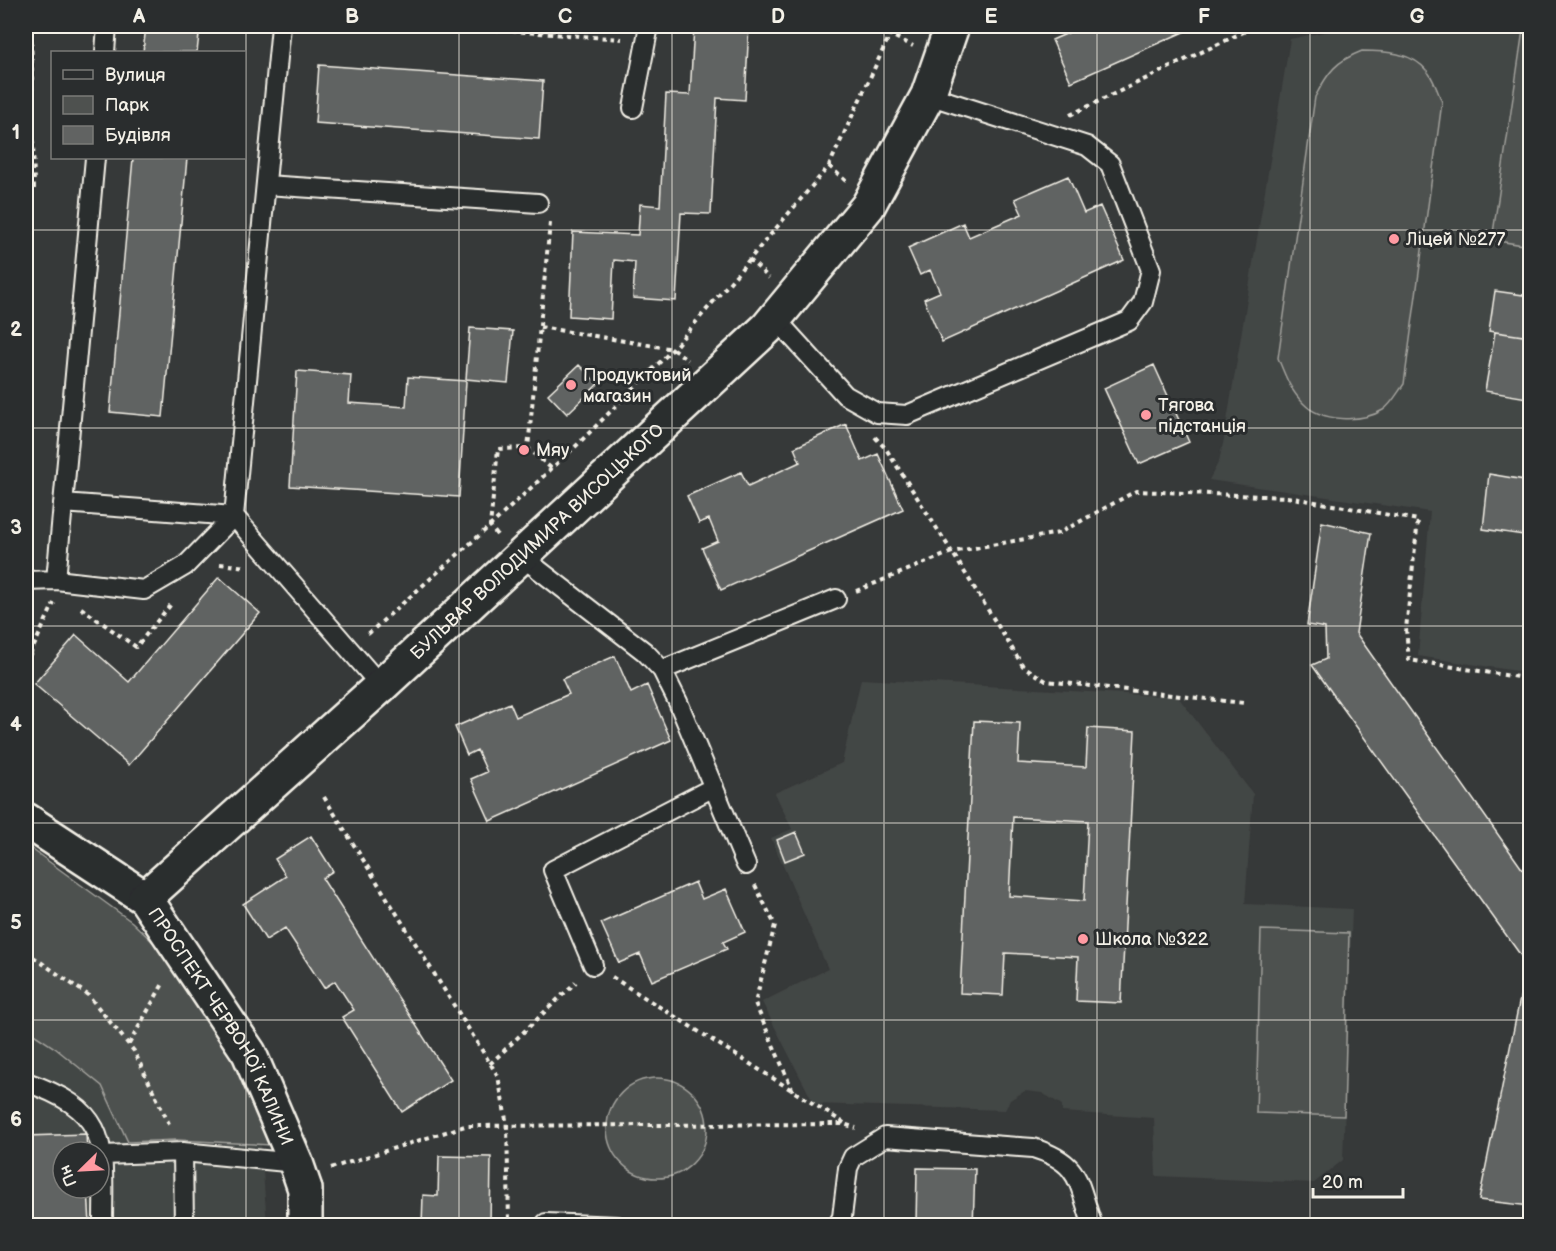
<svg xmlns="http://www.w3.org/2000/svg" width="1556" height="1251" font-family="'Balsamiq Sans',sans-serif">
<rect width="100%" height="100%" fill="#363939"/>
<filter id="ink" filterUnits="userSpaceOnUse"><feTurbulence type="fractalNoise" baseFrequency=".0167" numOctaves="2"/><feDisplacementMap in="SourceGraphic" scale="12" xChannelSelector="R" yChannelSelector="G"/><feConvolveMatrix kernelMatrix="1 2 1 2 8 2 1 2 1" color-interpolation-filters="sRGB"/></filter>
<g filter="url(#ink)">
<path fill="#434645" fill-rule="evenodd" d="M1353,26H1497L1530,31V673L1418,656L1430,512L1209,480L1219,461L1224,439L1290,39Z
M861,679L1178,697L1253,794L1245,904L1352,909L1343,1160L1314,1183L1156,1176L1154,1118L1062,1112V1105L1042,1093L1025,1091L1010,1100L1005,1110L814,1104L762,1002L828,969L771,838L792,829L775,793L842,763Z
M26,1029L55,1048L102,1086L129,1142L261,1144L267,1225H26ZM63,1152H99V1188H63Z"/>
<path fill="#4e514f" stroke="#a1a19c" stroke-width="1.5" d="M440,26H554V32Z
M1523,30L1530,31V246L1492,240Z
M1362,51C1384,51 1413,52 1428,72C1434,80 1438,92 1442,102L1404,384C1398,392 1391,405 1383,410C1361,423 1321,422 1303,403C1290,390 1285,375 1278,358L1315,97C1328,72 1336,61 1362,51Z
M26,845L132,922L156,945L182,978L236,1058L271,1145L177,1140L128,1142L102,1086L55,1048L26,1029Z
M1261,930L1349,933L1344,1116L1256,1113Z
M607 1128a50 50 0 1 1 100 0a50 50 0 1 1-100 0Z"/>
<path fill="#616362" stroke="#f4f1e8" stroke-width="1.5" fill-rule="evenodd" d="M146,26H200L197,52H143Z
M694,26H749L745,100L717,98L711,214L681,213L676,301L633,298L635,262L614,260L611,319L569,316L573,232L638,235L640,204L660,206L666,94L690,95Z
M1065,26H1197L1071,82L1052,40L1068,33Z
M319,65L543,81L539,139L315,123Z
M133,158H187L163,417L110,412Z
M1068,176L1084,213L1100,206L1124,260L942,342L924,299L940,292L930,270L920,275L908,248L963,223L969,237L1022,214L1015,199Z
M1495,291L1530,296V337L1489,331Z
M470,328L513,331L508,383L466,379Z
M1495,332L1530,337V375L1527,398L1485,391Z
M579,365L598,384L567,414L548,394Z
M1154,365L1189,442L1139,464L1104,388Z
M297,371L351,375L349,403L406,407L408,377L466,381L459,497L290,486Z
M846,424L862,461L878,454L903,509L721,590L702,548L718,541L709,519L699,523L687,496L741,472L748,486L800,462L794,448Z
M1489,474L1530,481V536L1483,529Z
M1322,522L1371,533L1356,633L1530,880V1206L1479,1200L1527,964L1312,665L1326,659L1325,628L1307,625Z
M219,577L260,613L129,765L34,684L76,635L129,682Z
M615,656L631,693L647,685L671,740L490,821L471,779L487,772L477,750L467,755L455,727L510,703L516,717L569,694L562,679Z
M974,721L1020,723L1018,763L1086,767L1088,728L1135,731L1121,1003L1076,1001L1078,957L1005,953L1003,995L960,993ZM1013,817L1088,821L1084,901L1009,896Z
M796,832L805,853L785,861L777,840Z
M311,836L333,871L322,878L451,1080L402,1112L342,1017L354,1010L335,981L324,988L285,928L266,940L243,904L286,876L275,859Z
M695,882L702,899L726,889L745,932L723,942L727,949L652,981L640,954L619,963L601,923Z
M86,1134L87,1152H63V1188H88L90,1226H26V1136Z
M439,1156L491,1157L490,1226H422L423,1195L438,1196Z
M917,1168L975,1169L973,1226H916Z"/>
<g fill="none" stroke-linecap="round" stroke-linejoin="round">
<defs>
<path id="service" d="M105,52L107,26
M633,108L649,26
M266,185L538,203
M775,318L845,395L877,413L907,415L1129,321L1143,302L1151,270L1110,164L1087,146L928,95
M63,503L234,516L381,686
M521,556L645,652L662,670L678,702L746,865
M56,580L95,158
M26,581L56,580L144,590L185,566L234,516L281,26
M662,670L836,599
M593,965L553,870L714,787
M26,1082C113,1112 103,1145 103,1226
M183,1152L184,1226
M103,1155L183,1152L296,1163
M546,1223L617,1226
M837,1226L842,1217L848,1168L853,1157L885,1137L1033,1148C1082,1163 1077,1182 1093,1226"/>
<g id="minor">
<path id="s1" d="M26,820L145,898L249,1053L296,1163L305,1189V1226"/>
<path id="s2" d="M145,898L381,686L767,328L868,206L928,95L952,26"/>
</g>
</defs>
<use href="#service" stroke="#f4f1e8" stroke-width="22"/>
<use href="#minor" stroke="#f4f1e8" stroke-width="38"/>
<path stroke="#f4f1e8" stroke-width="4" stroke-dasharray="4.5 4.5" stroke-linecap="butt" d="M440,26L622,39
M861,26L891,35L913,46
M1070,115L1256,26
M829,166L846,181
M26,193L34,189L31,26
M550,223L528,448L552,469
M749,259L769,278
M540,327L673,349L688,360
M875,437L886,449L952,552L1059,533L1136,491L1287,497L1418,520L1406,629L1409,660L1530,679
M497,535L490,526L498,449L528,448
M220,564L246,567
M856,591L952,552L1023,666L1046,681L1244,703
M81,608L136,647L172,603
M368,634L490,526L577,445L673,349L829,166L894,26
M26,663L54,603
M324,797L498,1076L507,1125L509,1221L525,1222
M755,885L775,925L755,1003L793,1091
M26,952L88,995L134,1051L171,1128
M612,977L844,1123
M129,1044L164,982
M490,1064L576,982
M331,1168L465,1126L844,1124L856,1128"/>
<use href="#service" stroke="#2a2d2e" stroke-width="18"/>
<use href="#minor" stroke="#2a2d2e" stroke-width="33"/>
</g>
</g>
<path fill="none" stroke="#f4f1e8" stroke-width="1.5" stroke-opacity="0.55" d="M246,26V1226M459,26V1226M672,26V1226M884,26V1226M1097,26V1226M1310,26V1226M26,230H1530M26,428H1530M26,626H1530M26,823H1530M26,1020H1530"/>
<g fill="#ff9aa2" stroke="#2a2d2e" stroke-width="2">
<circle cx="1394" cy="239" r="6"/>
<circle cx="571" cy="385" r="6"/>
<circle cx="1146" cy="415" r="6"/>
<circle cx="524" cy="450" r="6"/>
<circle cx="1083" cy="939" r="6"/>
</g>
<g text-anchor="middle" stroke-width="6" stroke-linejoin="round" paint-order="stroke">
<g font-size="18" fill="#f4f1e8" stroke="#2a2d2e" text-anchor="start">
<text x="1406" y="245">Ліцей №277</text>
<text x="583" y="381">Продуктовий<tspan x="583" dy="21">магазин</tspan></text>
<text x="1158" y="411">Тягова<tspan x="1158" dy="21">пiдстанцiя</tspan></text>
<text x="536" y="456">Мяу</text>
<text x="1095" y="945">Школа №322</text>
</g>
<g font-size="18" fill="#f4f1e8" stroke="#2a2d2e">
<text dy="6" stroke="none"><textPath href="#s2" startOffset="530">БУЛЬВАР ВОЛОДИМИРА ВИСОЦЬКОГО</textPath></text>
<text dy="6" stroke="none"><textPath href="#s1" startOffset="292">ПРОСПЕКТ ЧЕРВОНОЇ КАЛИНИ</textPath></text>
</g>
</g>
<rect width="1556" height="1251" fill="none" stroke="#2a2d2e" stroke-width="66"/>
<rect x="51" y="51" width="195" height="108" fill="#2a2d2e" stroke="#7b7b78" stroke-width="1.5"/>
<rect x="63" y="70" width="30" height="9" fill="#2a2d2e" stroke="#7b7b78" stroke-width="1.5"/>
<text x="105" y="81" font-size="18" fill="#f4f1e8">Вулиця</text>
<rect x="63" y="96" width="30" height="18" fill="#4e514f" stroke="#7b7b78" stroke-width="1.5"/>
<text x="105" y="111" font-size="18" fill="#f4f1e8">Парк</text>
<rect x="63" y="126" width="30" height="18" fill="#616362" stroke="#7b7b78" stroke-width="1.5"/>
<text x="105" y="141" font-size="18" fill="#f4f1e8">Будівля</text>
<g transform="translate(81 1170) rotate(246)"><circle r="28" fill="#2a2d2e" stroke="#7b7b78" stroke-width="1.5"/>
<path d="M0-4.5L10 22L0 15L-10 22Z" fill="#ff9aa2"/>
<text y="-9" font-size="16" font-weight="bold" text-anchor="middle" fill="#f4f1e8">Пн</text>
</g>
<path d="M1313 1188v9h90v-9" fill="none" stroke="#f4f1e8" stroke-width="3"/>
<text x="1322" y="1188" font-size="18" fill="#f4f1e8" stroke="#2a2d2e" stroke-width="4.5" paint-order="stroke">20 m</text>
<rect x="33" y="33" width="1490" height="1185" fill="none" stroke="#f4f1e8" stroke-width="2"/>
<g font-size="20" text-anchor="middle" font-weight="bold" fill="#f4f1e8">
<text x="139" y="23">A</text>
<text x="352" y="23">B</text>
<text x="565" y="23">C</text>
<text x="778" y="23">D</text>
<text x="991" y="23">E</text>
<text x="1204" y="23">F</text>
<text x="1417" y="23">G</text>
<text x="16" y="139">1</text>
<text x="16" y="336">2</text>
<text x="16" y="534">3</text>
<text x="16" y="731">4</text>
<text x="16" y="929">5</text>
<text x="16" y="1126">6</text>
</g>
</svg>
